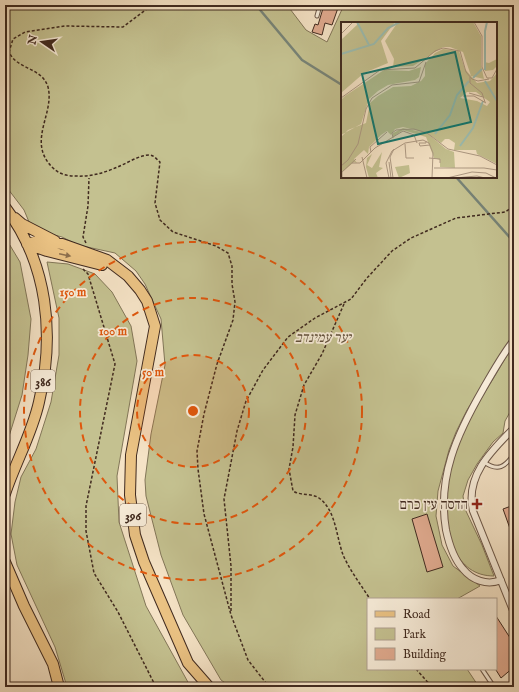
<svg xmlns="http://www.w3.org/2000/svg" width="519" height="692" font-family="'IM FELL English','Frank Ruhl Libre',serif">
<rect width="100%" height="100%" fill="#f5e3c6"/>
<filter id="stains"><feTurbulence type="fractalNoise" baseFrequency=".005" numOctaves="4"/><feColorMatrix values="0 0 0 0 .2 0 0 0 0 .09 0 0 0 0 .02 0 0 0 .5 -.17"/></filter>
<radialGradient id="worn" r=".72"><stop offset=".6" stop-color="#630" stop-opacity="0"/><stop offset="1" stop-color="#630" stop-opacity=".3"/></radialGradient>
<path fill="#c4c190" stroke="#827658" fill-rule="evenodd" d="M5,5H287L306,30L327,42L344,5H514V335L467,410L456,432L449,450L438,491L436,516L442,545L453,566L480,586L457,599H368V669H467L479,687H231L221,680L183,615L161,555L146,496L145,480L151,434L165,365L161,319L145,284L136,271L115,253L78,245L62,237L32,229L24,210L5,185ZM342,23H496V177H342Z
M5,237L20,262L31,319L28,355L22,395L5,449Z
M47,262L68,264L95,274L112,292L131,326L137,361L117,476L119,522L146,606L189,684L193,687H67L55,647L17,565L11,534L15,502L21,477L36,449L51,402L59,355V318Z
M514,346V405L505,421L503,433L493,442L477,464L468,480L463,496L465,509L482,545L494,576C475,576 462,566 454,549C429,492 463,427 493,379C500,368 505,357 514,346Z"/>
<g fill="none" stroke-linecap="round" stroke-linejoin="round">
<path stroke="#778377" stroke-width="2.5" d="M256,5L302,60L342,85
M456,177L514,242"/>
</g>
<path fill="#e0aa8f" stroke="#402a1f" d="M324,5L331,8L332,5H339L332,25L325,23L322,35L312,32L315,24L318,25Z
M514,505V537H513L503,509Z
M427,514L443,567L427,572L412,519Z
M496,616L514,644V667L501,678L496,670Z"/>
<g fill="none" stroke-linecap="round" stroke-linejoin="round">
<defs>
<path id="service" d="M317,16L320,5
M484,462C498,472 505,467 514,454
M482,669L494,687"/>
<path id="minor" d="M514,428C491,451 465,476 473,511L514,613
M501,580C487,586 472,580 463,569C453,558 449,544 446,530C437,477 457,434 483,389C493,372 502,355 514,340"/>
<path id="primary" d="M5,207C48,263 55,335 39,402C32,434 15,463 5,494
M15,218L22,224L55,241
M27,244L37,241L62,244L107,260L128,276L140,290L147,301L155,326L131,455L130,495L135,535L144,562L188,663L209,687
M27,244L47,251L102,265
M5,562L24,606L53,664L59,687"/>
</defs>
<use href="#service" stroke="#6d5849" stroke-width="5"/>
<use href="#minor" stroke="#6d5849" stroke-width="8"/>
<use href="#primary" stroke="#402a1f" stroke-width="12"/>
<path stroke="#402a1f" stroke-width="1.5" stroke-dasharray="3 2" stroke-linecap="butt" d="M152,5L123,27L65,26L25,32L13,39L9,52C17,70 42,67 48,87C55,114 26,142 53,168C59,174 67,176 75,176C92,177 107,172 122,165C131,161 140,155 150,155C155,156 157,160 160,162L155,203L160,220L173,232L216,246L228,253L232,266V284L235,302L233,320L217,364L204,414L197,451L198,469L204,514L231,615L248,660L269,687
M86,243L83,237L88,206L89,178
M83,269L88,274L115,364L86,506V531L94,573L118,612L156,687
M344,304L322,354L304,385L295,415L293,447L289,469L293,491C301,496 312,493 319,498C337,511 336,539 344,557C351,572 361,585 370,599
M231,611V566L224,499L237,431L246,401L263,370L288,337L315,318L351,299L367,278L392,251L411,238L456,218L505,212L514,206
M416,669L432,687"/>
<use href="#service" stroke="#f8edda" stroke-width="3"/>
<use href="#minor" stroke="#f8edda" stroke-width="6"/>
<use href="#primary" stroke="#eac283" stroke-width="10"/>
</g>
<defs><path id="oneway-solid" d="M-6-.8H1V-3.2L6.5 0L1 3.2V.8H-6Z"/></defs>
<use fill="#8c6e4c" href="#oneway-solid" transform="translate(65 255) rotate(12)"/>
<circle cx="193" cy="411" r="56" fill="#e0570d" fill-opacity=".12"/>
<g fill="none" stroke="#e0570d" stroke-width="2" stroke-dasharray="7 5">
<circle cx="193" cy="411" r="56"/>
<circle cx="193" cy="411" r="113"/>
<circle cx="193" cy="411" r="169"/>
</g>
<path fill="#8f2418" stroke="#f8edda" stroke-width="1.5" d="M475 498h4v4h4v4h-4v4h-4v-4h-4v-4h4z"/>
<g text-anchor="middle" stroke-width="3.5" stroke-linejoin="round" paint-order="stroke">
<g fill="#f8edda" stroke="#776457" stroke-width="1">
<rect x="31" y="370" width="24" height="22" rx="3"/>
<rect x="120" y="504" width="26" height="22" rx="3"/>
</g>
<g font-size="13" font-weight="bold" fill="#402a1f">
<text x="43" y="386">386</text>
<text x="133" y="520">396</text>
</g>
<g font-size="14" font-style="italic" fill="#61503b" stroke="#f8edda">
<text x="323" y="342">יער עמינדב</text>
</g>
<g font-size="14" fill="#402a1f" stroke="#f8edda" text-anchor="end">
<text x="468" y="509">הדסה עין כרם</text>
</g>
</g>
<g transform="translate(341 22)">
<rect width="156" height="156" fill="#f5e3c6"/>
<path d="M54,0L40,19L47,41L23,51L0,71V18L18,1ZM57,0H132L140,14V43L143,57L130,54L122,30L109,25H102L72,44L52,45L53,37L44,19ZM102,27L118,29L124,47L136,61L149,59L156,51V142L136,132L135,128H113L114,121L108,117H104L100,121L86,111L62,105L54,107L50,113L46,109L40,113L28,125L27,132L23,128L13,137L16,141L13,140L0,151V115L7,108L25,101L29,81L37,74L52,65L70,64L80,59L84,54V42L94,31ZM126,70H135L149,80L146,84L136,79L119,76ZM156,37V44L152,48L144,49L143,40L148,41ZM80,45L78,55L74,58L47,63L37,69L28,77L20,102L0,113V78L4,74L43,48L68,49ZM62,106L86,111L105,127L113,130L114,146L99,145V138L93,136L85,115L62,108L52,115V111ZM41,130L38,145L42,146L35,151L37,156H28L25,145L26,136L31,132L26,143L31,146ZM68,143L69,151L58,156L54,145Z" fill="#c4c190" fill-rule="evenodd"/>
<path fill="none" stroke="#9cbeb2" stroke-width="2" d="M16,0L28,23M0,32L33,22L47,6L59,0M144,48V9L146,0M132,56L141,47M144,59L156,79M94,112L109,93L116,73L128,59M119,124L132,106L142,79"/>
<path fill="none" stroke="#ad9983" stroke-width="1" d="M133,0L141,14V45L146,56H151L156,47M0,12L12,0M129,55V61L141,71L144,80M128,71L142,75M122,74H133L145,81M0,76L39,48L74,46L94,29L102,26L119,29L125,50L131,57L137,59L148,57M52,116L51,111L55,108L73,107L86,111L107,127L139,134L156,143M85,119V121H78L79,124L89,123M64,122L65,136H73M30,130L29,125L46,110M21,135L26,156M88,136L99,137V141M48,140L50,156M11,141H19L34,126L62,109L73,113L76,121M0,144L7,138L17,122L25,87L31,76L51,63L78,60L85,40M93,146H143L156,148M1,156V150L15,137M48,156L45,141L51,129L64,121L82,118L88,121L92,131L91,156M52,156L49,135L53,127M106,156L131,150L145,151L155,156M113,156L136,154L144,156"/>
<path fill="#0f766e" fill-opacity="0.15" stroke="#0f766e" stroke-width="2" d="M114,30L130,100L37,122L21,52Z"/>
<rect width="156" height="156" fill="none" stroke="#402a1f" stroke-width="2"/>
</g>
<circle cx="193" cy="411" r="6" fill="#e0570d" stroke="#f8edda" stroke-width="2"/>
<g font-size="12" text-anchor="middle" font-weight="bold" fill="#e0570d" stroke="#f8edda" stroke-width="3.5" stroke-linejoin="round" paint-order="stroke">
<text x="73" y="296">150 m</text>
<text x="113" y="335">100 m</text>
<text x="153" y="376">50 m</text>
</g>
<rect width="519" height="692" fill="none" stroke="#f5e3c6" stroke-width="20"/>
<rect x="6" y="6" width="507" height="680" fill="none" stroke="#402a1f" stroke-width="2"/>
<rect x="10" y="10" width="499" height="672" fill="none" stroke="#402a1f"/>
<rect x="367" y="598" width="130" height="72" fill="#f8edda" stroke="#ae9f8f"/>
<rect x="375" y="611" width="20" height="6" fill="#eac283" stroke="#ae9f8f"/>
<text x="403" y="618" font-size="12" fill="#402a1f">Road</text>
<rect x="375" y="628" width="20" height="12" fill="#c4c190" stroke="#ae9f8f"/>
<text x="403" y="638" font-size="12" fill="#402a1f">Park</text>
<rect x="375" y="648" width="20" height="12" fill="#e0aa8f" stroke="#ae9f8f"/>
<text x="403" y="658" font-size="12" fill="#402a1f">Building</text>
<g transform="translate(42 42) rotate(283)" stroke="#f8edda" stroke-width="3" paint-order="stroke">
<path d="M0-3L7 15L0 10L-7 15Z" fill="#402a1f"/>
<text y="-6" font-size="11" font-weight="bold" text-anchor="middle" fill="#402a1f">N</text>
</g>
<rect width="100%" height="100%" filter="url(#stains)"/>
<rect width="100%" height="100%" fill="url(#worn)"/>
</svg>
